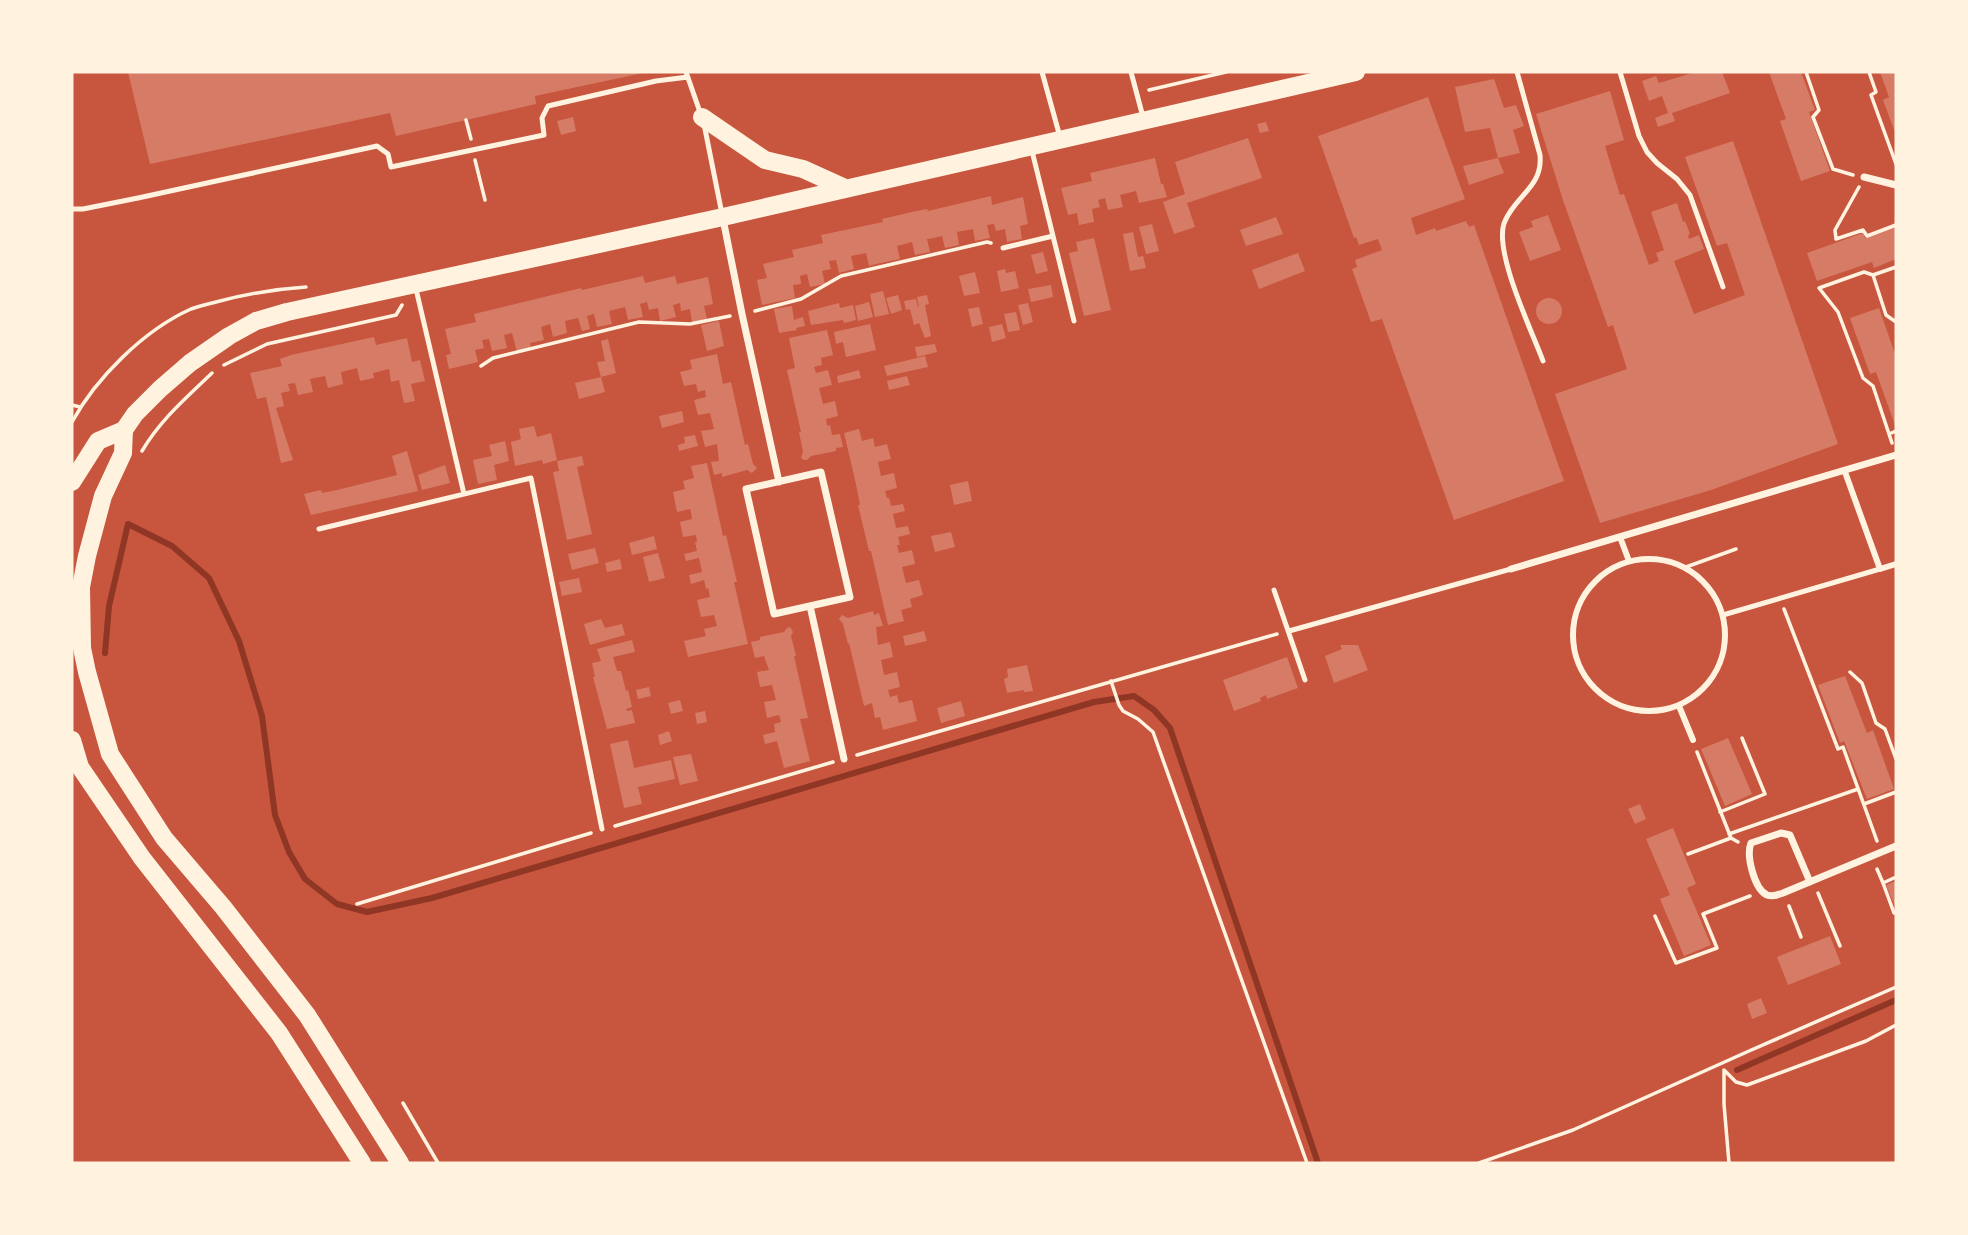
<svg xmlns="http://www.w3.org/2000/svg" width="1968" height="1235" font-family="Commissioner,sans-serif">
<rect width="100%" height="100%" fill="#c8553d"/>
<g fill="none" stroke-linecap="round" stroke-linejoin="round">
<path stroke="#8f3625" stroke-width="6" d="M105,653L109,606L128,524L172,546L209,578L239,641L262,716L275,815L289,852L305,879L337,904L367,912L432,898L1094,702L1134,696L1154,710L1170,728L1318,1163
M1737,1070L1896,1000"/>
</g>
<path fill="#d67c66" d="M128,72H643V73L535,96L536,104L396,136L390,113L150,164Z
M1696,72H1722L1730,93L1672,113L1675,121L1658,127L1655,118L1668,113L1662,96L1649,101L1642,81L1656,76L1659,83Z
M1769,72H1801L1815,110L1809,112L1830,171L1801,181L1780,121L1786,119Z
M1880,72H1896V135L1883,100L1889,97Z
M1494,79L1504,108L1516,105L1524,126L1513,130L1520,153L1498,158L1490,128L1465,132L1455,87Z
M1610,91L1624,140L1605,146L1620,195L1624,194L1649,265L1659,261L1656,253L1664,250L1651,212L1677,203L1683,222L1685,221L1690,234L1688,235L1689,239L1699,235L1704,249L1674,261L1694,314L1745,295L1727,243L1717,246L1685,157L1733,141L1838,444L1711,490L1600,523L1555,394L1627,369L1613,325L1608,327L1563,200L1536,114Z
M1428,97L1465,199L1411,218L1416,235L1435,228L1436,231L1466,221L1469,227L1474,225L1564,481L1454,520L1382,319L1371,322L1352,269L1357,267L1355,260L1382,250L1378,239L1359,245L1356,237L1354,238L1318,136Z
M573,117L576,131L561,135L557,121Z
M1266,122L1269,131L1260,133L1257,124Z
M1248,138L1262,178L1187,203L1195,227L1174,234L1163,202L1185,194L1175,162Z
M1155,158L1161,184H1163L1167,197L1139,203L1136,191L1120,195L1123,207L1108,210L1105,198L1098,200L1100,207L1092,209L1094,222L1079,225L1077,213L1068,215L1061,188L1092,181L1090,173Z
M1498,158L1504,173L1469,185L1463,166Z
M991,196L992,205L1023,197L1028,224L1020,226L1022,239L1007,242L1005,229L996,231L994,224L987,225L990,238L975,241L973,229L957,232L959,245L945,248L942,236L934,238L927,239L930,252L915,255L912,242L897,246L900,259L876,264L869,266L866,253L851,256L854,269L839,273L836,260L829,261L831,269L822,271L825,284L810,287L807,274L800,276L801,284L793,285L795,298L762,305L757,280L767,278L763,264L794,257L792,250L823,243L821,235L883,222L882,219L912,212L927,209L928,211Z
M1548,215L1561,250L1530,261L1519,232L1533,227L1531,221Z
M1276,217L1283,234L1246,246L1240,230Z
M1152,224L1159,251L1146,254L1139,227Z
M1896,227V259L1874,268L1872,262L1817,281L1807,253L1863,233L1865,238Z
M1133,232L1138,257L1143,256L1146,268L1130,271L1123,234Z
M1094,238L1111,310L1084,316L1069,253L1078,251L1076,242Z
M1043,252L1048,271L1036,274L1031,255Z
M1298,253L1305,271L1259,289L1252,270Z
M1005,269L1006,273L1015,271L1019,288L1001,292L997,271Z
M975,272L980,293L964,296L959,276Z
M643,276L645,283L675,276L677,284L708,277L713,304L704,306L707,319L692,322L690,309L681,311L680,303L673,305L676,317L660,321L658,308L649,310L647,302L640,304L643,317L628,320L625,307L609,311L612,324L597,327L594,314L587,316L590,329L582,331L578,318L565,321L567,333L553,337L550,324L541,327L544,340L530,343L531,348L517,352L512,333L504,335L507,348L492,351L489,339L482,340L484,348L475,350L478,362L449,369L446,355L451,354L445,329L476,322L474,314L581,288L582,290Z
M1051,285L1053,297L1031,302L1028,289Z
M883,291L889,314L875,317L870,294Z
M898,295L902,310L891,314L886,298Z
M927,295L929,304L925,305L931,336L925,338L919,323L914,325L910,309L906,310L904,301L916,299L918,307H919L917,297Z
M1536 311a13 13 0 1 1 26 0a13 13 0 1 1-26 0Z
M869,302L873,317L858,321L855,306Z
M839,303L840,308L853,305L856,320L844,323L843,320L811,325L808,311Z
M1028,303L1033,322L1023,325L1018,305Z
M792,306L794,320L803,317L805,326L796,328L797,330L779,333L774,309Z
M979,307L983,324L972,327L968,309Z
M1879,308L1896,357V428L1876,372L1870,374L1850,318Z
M1016,312L1020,330L1008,332L1004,314Z
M719,321L724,346L707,351L701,325Z
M870,324L876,350L846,357L843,342L836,344L834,332Z
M1002,324L1006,338L992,342L989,327Z
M827,330L833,355L821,358L822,365L814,367L816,373L828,370L832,385L819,388L823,404L835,401L838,416L826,419L827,426L830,425L832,435L840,434L843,447L836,448V451L811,456L807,460H804L801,458L803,452L799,432H801L787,370L795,368L789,338Z
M374,337L376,345L407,338L412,362L420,360L425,381L411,384L415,401L404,403L399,380L391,382L389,369L373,373L374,378L360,381L357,368L341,372L343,384L328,388L325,376L310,379L313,392L298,395L295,383L288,384L290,391L281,393L284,406L276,408L293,460L281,463L266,397L257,399L250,373L282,366L280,359L291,355Z
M608,339L616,373L601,377L597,362L605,361L601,341Z
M935,344L937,352L917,357L915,347Z
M717,354L723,384L731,382L745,445L748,444L753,464L757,468L752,473L747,470L722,477V473L714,475L711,462L719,461L717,444L705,447L701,431L714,429L710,413L698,415L694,400L706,397L705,390L698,392L696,384L684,386L680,372L692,369L690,360Z
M925,356L928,367L887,376L884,366Z
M859,370L861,378L838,383L837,376Z
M907,376L910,385L889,390L887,381Z
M601,377L605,392L579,399L575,383Z
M682,411L684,422L662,428L659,416Z
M534,426L537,437L551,433L557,460L543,464L542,460L515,466L511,442L521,439L519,429Z
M859,429L862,441L873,438L875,447L887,444L891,459L878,462L881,476L894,473L897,488L885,491L887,498H889L891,506L903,504L905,511L893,514L896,528L908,526L910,534L898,537L900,545H897L899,553L912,550L915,564L902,567L906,583L919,580L923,595L910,599L912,607L901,610L904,621L888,625L871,551H869L858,505H860L856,484L844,433Z
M695,435L698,446L679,451L678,445L685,443L684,437Z
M505,441L509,461L494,465L497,480L478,484L473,460L492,456L489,445Z
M407,451L418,491L311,515L304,494L321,490L322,493L337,490L397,475L392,456Z
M582,456L584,465L577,467L592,534L567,540L553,472L559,471L557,461Z
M707,463L723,536L726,535L733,565L737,582H734L748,644L688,657L684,641L706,636L704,629L717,626L714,615L701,617L697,600L710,597L708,588L706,589L704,580L691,584L689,575L702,572L699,558L686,561L684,554L697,551L695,542H697L696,535L683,537L680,522L692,519L691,512L690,509L677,512L673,492L685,489L683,481L694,478L691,466Z
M445,465L450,483L422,490L418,475Z
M968,481L972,501L954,505L950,485Z
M951,532L955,547L935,552L931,536Z
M654,536L657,549L632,555L629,543Z
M595,548L599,563L572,570L568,554Z
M658,553L665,578L649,582L643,557Z
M620,559L622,569L607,572L605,563Z
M579,578L582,592L562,596L559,582Z
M873,611L874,615L879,613L883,626L876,627L878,645L890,642L893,657L881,660L884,675L897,672L900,687L888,690L890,697L897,695L899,703L912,700L917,721L883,730L880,717L875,718L872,703L864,706L849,643L848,644L843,624L839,619L842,615L848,618Z
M601,619L605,628L622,624L625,635L590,645L584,624Z
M790,627L793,632L791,636L796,656H794L808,718L800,719L810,761L784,768L777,741L765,744L763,735L775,732L774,724L781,722L779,715L767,718L764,702L776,700L772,685L760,687L757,672L769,670L764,656L755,658L751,642L760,640V637L784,632L787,628Z
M924,631L927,641L905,646L903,636Z
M632,640L635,652L613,657L617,671H621L626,691L628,690L632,707L626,709L627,711L632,710L635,723L607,729L593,677H595L592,663L601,661L597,649Z
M1340,645H1358L1368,670L1334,683L1325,656L1342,649Z
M1287,657L1298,688L1267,699L1266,695L1260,698L1261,701L1234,711L1223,680Z
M1027,665L1033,691L1024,692V690L1007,693L1004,679L1008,677L1007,669Z
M1845,676L1867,733L1873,730L1894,789L1867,799L1844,741L1840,743L1818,685Z
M649,687L651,696L638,699L636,690Z
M680,700L683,711L671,714L668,703Z
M961,701L965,716L941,723L937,708Z
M705,711L707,722L697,724L695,713Z
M669,731L672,741L660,745L658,735Z
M1728,738L1752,794L1725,806L1701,749Z
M628,740L634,768L671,760L675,779L638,787L642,804L624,808L610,744Z
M691,754L698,781L680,785L673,757Z
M1640,804L1646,819L1635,824L1628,809Z
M1673,828L1696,884L1687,888L1711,945L1684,956L1660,899L1670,895L1646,839Z
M1896,881V909L1886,885Z
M1830,936L1841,964L1788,985L1777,957Z
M1761,998L1767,1013L1752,1019L1747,1004Z"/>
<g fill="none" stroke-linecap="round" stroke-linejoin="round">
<path stroke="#fff3e0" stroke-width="3.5" d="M1806,72L1819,110L1813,117L1833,169L1853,175
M1869,72L1876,92L1871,95L1896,164
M1149,90L1226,72
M466,120L471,139
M475,160L485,200
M1859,187L1835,230L1836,239L1863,230L1867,236L1896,225
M1873,275L1886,315L1896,322
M755,311L801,299L841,276L987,242L991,243
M224,365L267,344L396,315L402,305
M481,366L493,358L639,322L690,324L730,316
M72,405L80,407
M72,422C96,378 144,330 191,309C199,306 208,304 216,302C246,294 275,289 306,287
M1889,434L1896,431
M1892,443L1873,386L1863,378L1838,312L1819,288L1864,272L1873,275L1896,267
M142,451C160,420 187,397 212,373
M1686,567L1736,549
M1784,609L1838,749L1843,747L1877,841
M1850,672L1862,683L1876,723L1885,729L1896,759
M1111,681L1119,705L1123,711L1138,719L1153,732L1307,1163
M1697,752L1731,838L1738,842
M857,755L1277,634
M1864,804L1896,792
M1720,812L1765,794L1742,738
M615,826L833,762
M1729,834L1858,789
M1688,854L1731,838
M1877,869L1883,883L1896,877
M1883,883L1894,913
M1818,893L1840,946
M357,904L591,833
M1789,906L1801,937
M1655,916L1676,963L1717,948L1703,914L1750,896
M1724,1070L1736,1082L1747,1085L1866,1041L1896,1025
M1724,1071V1104L1729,1163
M403,1103L438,1163
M1479,1163L1573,1130L1749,1051L1896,987"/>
<path stroke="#fff3e0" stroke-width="5" d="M686,72L701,115
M1042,72L1060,137
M1131,72L1143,117
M1517,72L1540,155C1543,187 1516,195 1505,221C1492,249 1532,331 1543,361
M1620,72L1639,136L1647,152L1657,163L1677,179L1690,195L1723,287
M704,124L722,214
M1032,151L1074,321
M72,209H83L138,198L377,146L388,154L391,167L544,135L542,118L548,106L656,81L688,77
M1003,248L1053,236
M416,289L464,494
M319,529L531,478L602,829
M1274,590L1305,680
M1723,615L1880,569
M1289,631L1511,569"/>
<path stroke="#fff3e0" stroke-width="6" d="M1845,472L1880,569L1896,564
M1620,537L1629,561
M1573 635a76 76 0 1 1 152 0a76 76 0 1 1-152 0Z
M1679,706L1693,740"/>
<path stroke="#fff3e0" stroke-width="7" d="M1864,177L1896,185
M723,219L742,314L779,482
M821,472L850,597L774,614L746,489Z
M1511,569L1896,455
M810,606L844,759
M1810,882L1790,835L1781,833L1751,843C1746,855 1754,889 1767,895C1772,897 1777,895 1783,893L1896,846"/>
<path stroke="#fff3e0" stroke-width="18" d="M702,117L765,160L803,169L845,188
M124,430L123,453L103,496L87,556L81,587L82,648L87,672L110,754L164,838L223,907L307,1015L400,1163
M72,482L98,441L124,430L135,414L160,389L190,363L229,336L256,321L287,312L723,217L1356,72
M72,740L80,767L142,858L279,1033L362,1163"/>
</g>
<rect width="1968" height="1235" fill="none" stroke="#fff3e0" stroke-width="147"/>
</svg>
